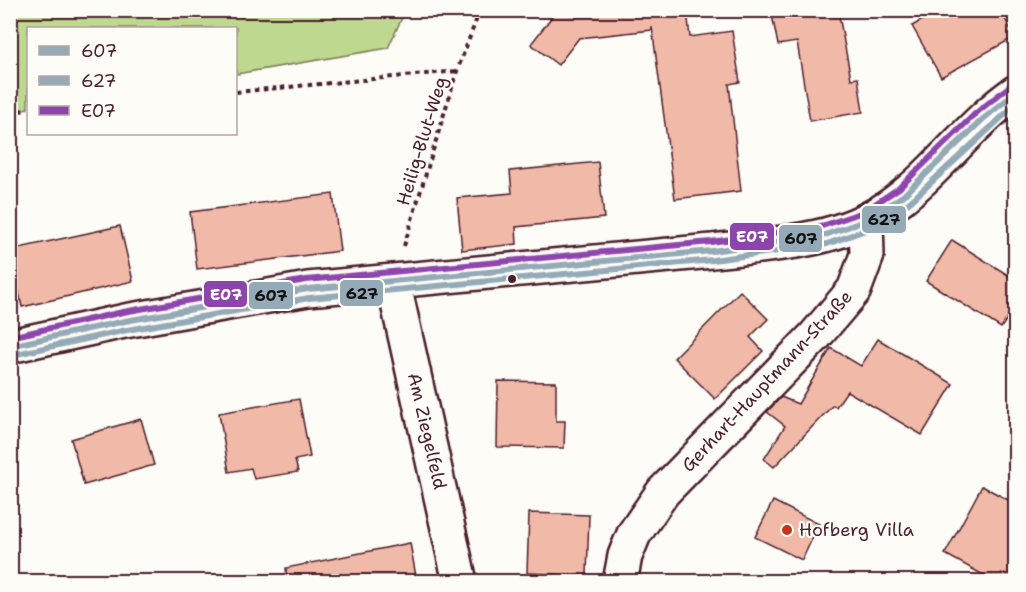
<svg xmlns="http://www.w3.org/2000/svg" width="1026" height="592" font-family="'Shantell Sans',sans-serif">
<rect width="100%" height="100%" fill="#fdfcf7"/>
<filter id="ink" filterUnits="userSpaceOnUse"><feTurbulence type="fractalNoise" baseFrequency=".0167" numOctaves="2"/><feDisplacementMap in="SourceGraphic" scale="12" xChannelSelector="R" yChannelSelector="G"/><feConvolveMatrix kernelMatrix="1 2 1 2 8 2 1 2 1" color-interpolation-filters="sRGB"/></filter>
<g filter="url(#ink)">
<path fill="#bed88f" stroke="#847c5d" stroke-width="1.5" d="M11,10H405V11L388,48L236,74V28H28V108L11,111Z"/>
<path fill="#f1b9a8" stroke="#4a1f2b" stroke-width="1.5" d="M557,10H687L690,37L732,31L740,82L729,84L741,191L675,199L652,27V30L579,38L558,65L531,44Z
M771,10H838L851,79L858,78L863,112L810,121L797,42L778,45Z
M940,10H1000L1015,37L941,77L912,26Z
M598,162L604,218L516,227L517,244L462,250L457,198L512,193L510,171Z
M333,194L340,251L197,269L190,212Z
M120,226L133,281L22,307L10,250Z
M952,240L1016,280V305L1001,328L926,281Z
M740,291L768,319L750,337L763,351L715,399L674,358Z
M878,339L953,384L922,435L847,391L836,407L833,405L774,467L764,459L785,426L767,412L781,397L798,404L831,348L861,366Z
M498,381L556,382V421H565L564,448L497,447Z
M299,399L310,457L295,460L298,472L254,479L251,468L229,472L219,413Z
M141,419L154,465L84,485L71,439Z
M982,486L1016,504V582H996L945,554Z
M773,501L819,524L802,560L755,537Z
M529,513L589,515L587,576L527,573Z
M410,543L417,582H287L286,568Z"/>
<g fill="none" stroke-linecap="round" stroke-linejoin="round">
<defs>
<path id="minor" d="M393,281L460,582
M10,346L125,321L308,289L712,251C771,244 836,243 887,208C935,176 968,125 1016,92
M620,582L625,556L634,534L663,492L815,336L854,290L867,255L866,221"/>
</defs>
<use href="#minor" stroke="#4a1f2b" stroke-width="38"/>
<path stroke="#4a1f2b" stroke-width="4" stroke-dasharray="4.5 4.5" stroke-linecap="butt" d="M236,92L457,71
M10,112L28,110
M404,246L457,71L480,10"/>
<use href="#minor" stroke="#fdfcf7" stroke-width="33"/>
<defs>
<path id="bus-1" d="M10,346L125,321L308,289L712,251L825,235L867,220L904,195L982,120L1016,92"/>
<path id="bus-2" d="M12,355L127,330L309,298L713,260L827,244L871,228L910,202L1016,104"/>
<path id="bus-3" d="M10,337L123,312L306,280L711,242L822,226L863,212L899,188L976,113L1011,85"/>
</defs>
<use href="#bus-1" stroke="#fdfcf7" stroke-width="10"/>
<use href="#bus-2" stroke="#fdfcf7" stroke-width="10"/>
<use href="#bus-3" stroke="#fdfcf7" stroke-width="10"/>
<use href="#bus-1" stroke="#94aab7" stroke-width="6"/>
<use href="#bus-2" stroke="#94aab7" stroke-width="6"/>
<use href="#bus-3" stroke="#8e44ad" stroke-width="6"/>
</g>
</g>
<circle fill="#4a1f2b" stroke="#fdfcf7" stroke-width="2" cx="512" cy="279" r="5"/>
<circle fill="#c8321e" stroke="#fdfcf7" stroke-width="2" cx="787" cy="530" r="6"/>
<g text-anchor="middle" stroke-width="4.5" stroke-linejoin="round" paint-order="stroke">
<g font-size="18" fill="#4a1f2b" stroke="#fdfcf7">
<text transform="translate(422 141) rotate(-73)" y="6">Heilig-Blut-Weg</text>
<text transform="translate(767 381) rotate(-47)" y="6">Gerhart-Hauptmann-Straße</text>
<text transform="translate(427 431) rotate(77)" y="6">Am Ziegelfeld</text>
</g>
<g font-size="18" fill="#4a1f2b" stroke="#fdfcf7" text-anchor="start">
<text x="799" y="536">Hofberg Villa</text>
</g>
</g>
<g stroke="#fdfcf7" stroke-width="2">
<rect x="861" y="205" width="46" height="29" rx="6" fill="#94aab7"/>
<rect x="729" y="222" width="46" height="29" rx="6" fill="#8e44ad"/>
<rect x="778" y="224" width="45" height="29" rx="6" fill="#94aab7"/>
<rect x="339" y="279" width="45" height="28" rx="6" fill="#94aab7"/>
<rect x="203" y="280" width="45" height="28" rx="6" fill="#8e44ad"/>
<rect x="248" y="281" width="46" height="29" rx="6" fill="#94aab7"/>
</g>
<g font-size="16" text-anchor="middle" font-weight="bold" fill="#fff">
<text x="752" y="242">E07</text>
<text x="226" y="300">E07</text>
</g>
<g font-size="16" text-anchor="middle" font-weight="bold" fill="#111">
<text x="884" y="225">627</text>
<text x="801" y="244">607</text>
<text x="362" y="299">627</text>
<text x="271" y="301">607</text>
</g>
<rect width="1026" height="592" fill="none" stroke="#fdfcf7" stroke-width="36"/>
<rect x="18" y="18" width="990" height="556" fill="none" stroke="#4a1f2b" stroke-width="2" filter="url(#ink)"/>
<rect x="27" y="27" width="210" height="108" fill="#fdfcf7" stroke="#b5a4a5" stroke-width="1.5"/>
<rect x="39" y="46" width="30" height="9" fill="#94aab7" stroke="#b5a4a5" stroke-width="1.5"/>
<text x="81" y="57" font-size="18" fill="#4a1f2b">607</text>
<rect x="39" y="76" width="30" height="9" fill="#94aab7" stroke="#b5a4a5" stroke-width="1.5"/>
<text x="81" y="87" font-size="18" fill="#4a1f2b">627</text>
<rect x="39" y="106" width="30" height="9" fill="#8e44ad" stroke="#b5a4a5" stroke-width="1.5"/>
<text x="81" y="117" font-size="18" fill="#4a1f2b">E07</text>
</svg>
